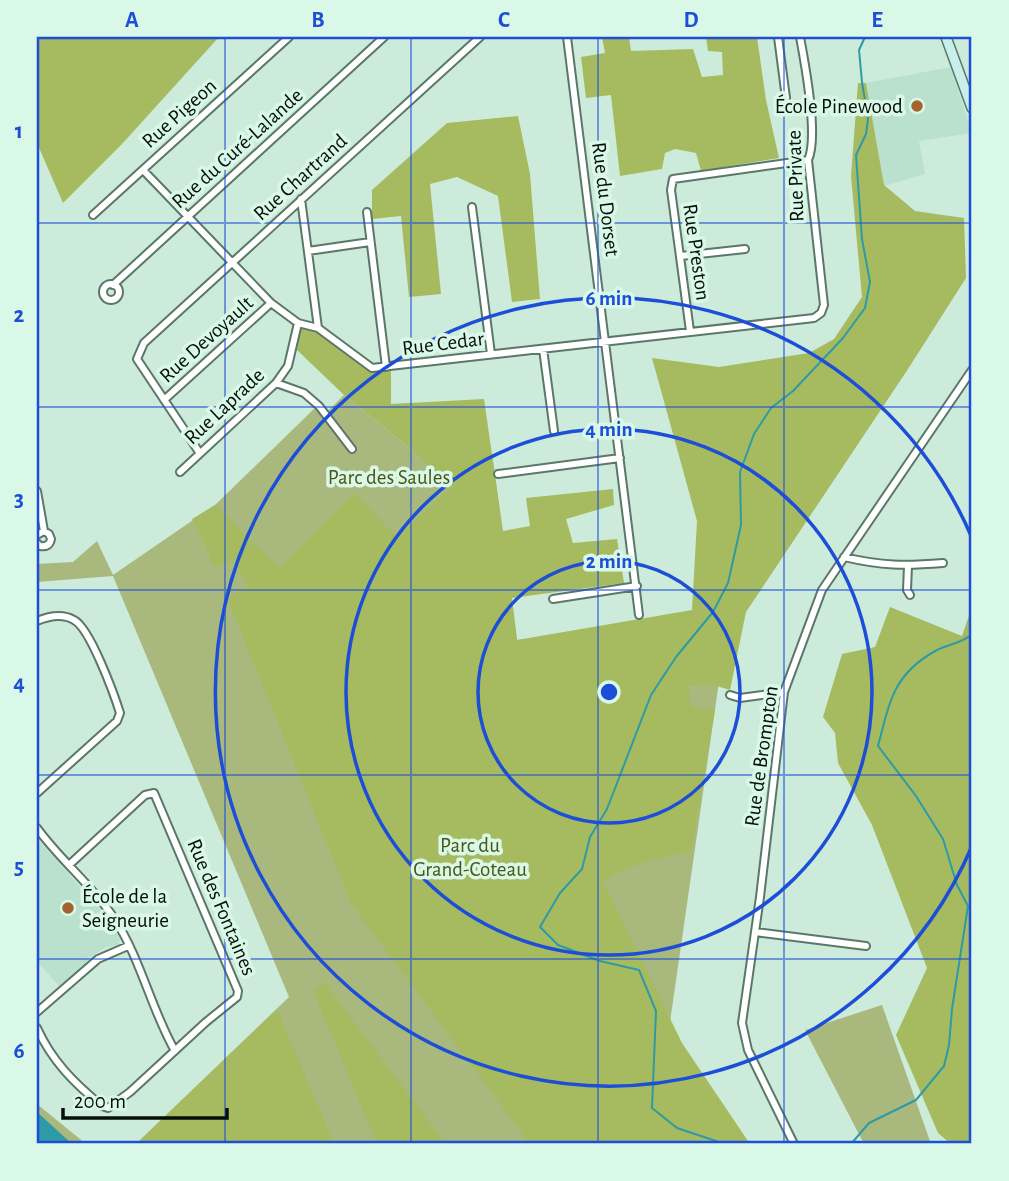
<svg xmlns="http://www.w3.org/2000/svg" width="1009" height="1181" font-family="'Alegreya Sans',sans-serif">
<rect width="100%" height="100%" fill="#ccebdb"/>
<path fill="#bae1cd" d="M951,67L972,133L919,141L925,174L884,186L866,83Z
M40,842L110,920L120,940L117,946L106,947L89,958L84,966L60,987L37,961V845Z"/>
<path fill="#a9b87c" d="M344,395L412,450L449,488L492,453L517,640L727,626L669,1029L742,1144H136L289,997L113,576L37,582V564L73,562L97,541L113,575L215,505L317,406L327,412Z
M882,1005L931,1144H864L805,1030Z
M37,1104L86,1144H37Z"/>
<path fill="#a6bb5f" d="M40,37H219L122,144L63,203L37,143V44Z
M602,37H629L631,51L693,49L702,77L723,75L722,52L708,51L706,37H757L766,100L779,158L701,171L696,153L675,149L665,153L662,169L620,176L611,95L586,98L581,57L605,53Z
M858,83H866L884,185L915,211L964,218L966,278L908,369L746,612L730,690L710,684L688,686L691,707L715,710L691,852C659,857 632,864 603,881L682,1043L750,1144H530L352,905L227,598L248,587L235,561L213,566L204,541L192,519L215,505L279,568L354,493L397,537L449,489L412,450L344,395L297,350L300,323L315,331L375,372L391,367V404L484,399L503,531L530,526L526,498L613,489L614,505L566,519L573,543L617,539L624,583L512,598L517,640L692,610L697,521L652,358L719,367L809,353L834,339L862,297L851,176Z
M518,116L530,174L540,299L512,302L498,196L457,177L430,184L441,294L409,297L401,216L372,219V190L447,123Z
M890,607L962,636L972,607V1144H951L938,1133L896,1035L927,968L872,825L838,763L835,733L823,717L842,654L875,647Z
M324,982L446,1144H377L314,993Z
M277,1009L334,1144H136Z"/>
<path fill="#2d9aa6" d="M37,1112L72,1144H37Z"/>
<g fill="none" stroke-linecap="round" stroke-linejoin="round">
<path stroke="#2d9aa6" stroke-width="2" d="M725,1144L677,1128L652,1108L656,1011L639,970L600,961L558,945L540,927L560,893L582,869L590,837L607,809L651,695L676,657L713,612L728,583L741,525L740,472L754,434L771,408L793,391L843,338L865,308L870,282L862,239L856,155L866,134L868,119L862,82L859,50L865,37
M851,1144L869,1123L916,1100L944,1066L949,1045L952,1009L968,906L957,885L943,839L916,796L878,746C890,701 893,674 937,650C949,644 963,643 972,634"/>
<defs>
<path id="street" d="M567,37L639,615
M778,37L786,98
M143,170L271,303L298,323L318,328L372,368L814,318L821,313L824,305L808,160C819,137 805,64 800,37
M301,199L318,328
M472,207L491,354
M367,212L386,367
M93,215L289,37
M308,251L370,242
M681,256L745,249
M103 292a8 8 0 1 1 16 0a8 8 0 1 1-16 0Z
M113,285L384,37
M690,331L671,190L673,179L808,160
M543,349L554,431
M276,383L304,393L319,406L352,449
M164,400L271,303
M199,452L137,359L144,343L480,37
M180,472L276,383L288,366L298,323
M498,474L620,458
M37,491L44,531
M37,535L44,531L49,534L51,539C50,545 46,547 40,546L37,543
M844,557C882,566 905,566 943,563
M908,566L907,590L910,595
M553,599L637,586
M37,621C49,616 62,613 74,620C90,628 114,694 120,713L117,721L37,793
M730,695L740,698L784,692
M37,828C60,860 92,885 114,918C141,959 151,1009 175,1051
M755,932L866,946
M37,1012L98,959L128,946
M37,1028C52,1061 74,1083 102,1106L108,1108L130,1092L206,1022L237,997L238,991L154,793L145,795L69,865
M794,1144L748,1050L742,1023L760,897L784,692L822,590L972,370"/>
<path id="secondary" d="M946,37L972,108"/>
</defs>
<use href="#street" stroke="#5b7769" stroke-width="10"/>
<use href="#secondary" stroke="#5b7769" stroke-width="12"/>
<use href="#street" stroke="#fff" stroke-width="6"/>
<use href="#secondary" stroke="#c8efeb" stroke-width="9"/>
</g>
<path fill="none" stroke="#1d4ed8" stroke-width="2" stroke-opacity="0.55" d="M225,37V1144M411,37V1144M598,37V1144M784,37V1144M37,223H972M37,407H972M37,590H972M37,775H972M37,959H972"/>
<g fill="none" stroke="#1d4ed8" stroke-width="3.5">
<circle cx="609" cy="692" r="131"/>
<circle cx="609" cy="692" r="263"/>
<path d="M972 846A394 394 0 1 1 972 538"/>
</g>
<g fill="#a56231" stroke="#d9f8e8" stroke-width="2.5">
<circle cx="917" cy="106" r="7"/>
<circle cx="68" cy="908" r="7"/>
</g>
<g text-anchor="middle" stroke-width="7" stroke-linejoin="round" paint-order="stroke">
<g font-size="21" fill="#050f0a" stroke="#d9f8e8" text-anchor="end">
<text x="903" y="113">École Pinewood</text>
<text x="82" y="903" text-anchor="start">École de la<tspan x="82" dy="24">Seigneurie</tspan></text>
</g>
<g font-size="21" fill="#050f0a" stroke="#d9f8e8">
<text transform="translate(179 113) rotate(-42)" y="7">Rue Pigeon</text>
<text transform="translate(237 148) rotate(-42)" y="7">Rue du Curé-Lalande</text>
<text transform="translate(795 176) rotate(-92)" y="7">Rue Private</text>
<text transform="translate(300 177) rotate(-42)" y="7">Rue Chartrand</text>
<text transform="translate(606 199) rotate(83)" y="7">Rue du Dorset</text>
<text transform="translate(697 252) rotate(82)" y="7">Rue Preston</text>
<text transform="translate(206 339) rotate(-42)" y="7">Rue Devoyault</text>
<text transform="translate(443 343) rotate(-7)" y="7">Rue Cedar</text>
<text transform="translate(224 406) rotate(-43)" y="7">Rue Laprade</text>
<text transform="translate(761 756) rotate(-82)" y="7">Rue de Brompton</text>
<text transform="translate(222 907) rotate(67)" y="7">Rue des Fontaines</text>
</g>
<g font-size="21" fill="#4a5714" stroke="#d9f8e8">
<text x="389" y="484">Parc des Saules</text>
<text x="470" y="852">Parc du<tspan x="470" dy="24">Grand-Coteau</tspan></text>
</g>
</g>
<circle cx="609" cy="692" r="10" fill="#1d4ed8" stroke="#d9f8e8" stroke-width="3.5"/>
<g font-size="21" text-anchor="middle" font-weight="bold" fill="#1d4ed8" stroke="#d9f8e8" stroke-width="7" stroke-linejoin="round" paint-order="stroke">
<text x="609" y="305">6 min</text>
<text x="609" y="436">4 min</text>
<text x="609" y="568">2 min</text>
</g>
<rect width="1009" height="1181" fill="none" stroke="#d9f8e8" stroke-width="77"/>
<path d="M63 1108v10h164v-10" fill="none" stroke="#050f0a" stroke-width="3.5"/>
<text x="74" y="1108" font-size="21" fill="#050f0a" stroke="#d9f8e8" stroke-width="5" paint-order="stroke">200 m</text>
<rect x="38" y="38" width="932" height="1104" fill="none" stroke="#1d4ed8" stroke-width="2.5"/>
<g font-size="23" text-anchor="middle" font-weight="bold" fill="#1d4ed8">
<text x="132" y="27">A</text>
<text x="318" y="27">B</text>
<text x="504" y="27">C</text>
<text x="691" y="27">D</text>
<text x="877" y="27">E</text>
<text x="19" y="138">1</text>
<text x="19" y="322">2</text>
<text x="19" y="506">3</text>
<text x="19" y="690">4</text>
<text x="19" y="874">5</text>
<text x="19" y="1058">6</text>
</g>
</svg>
